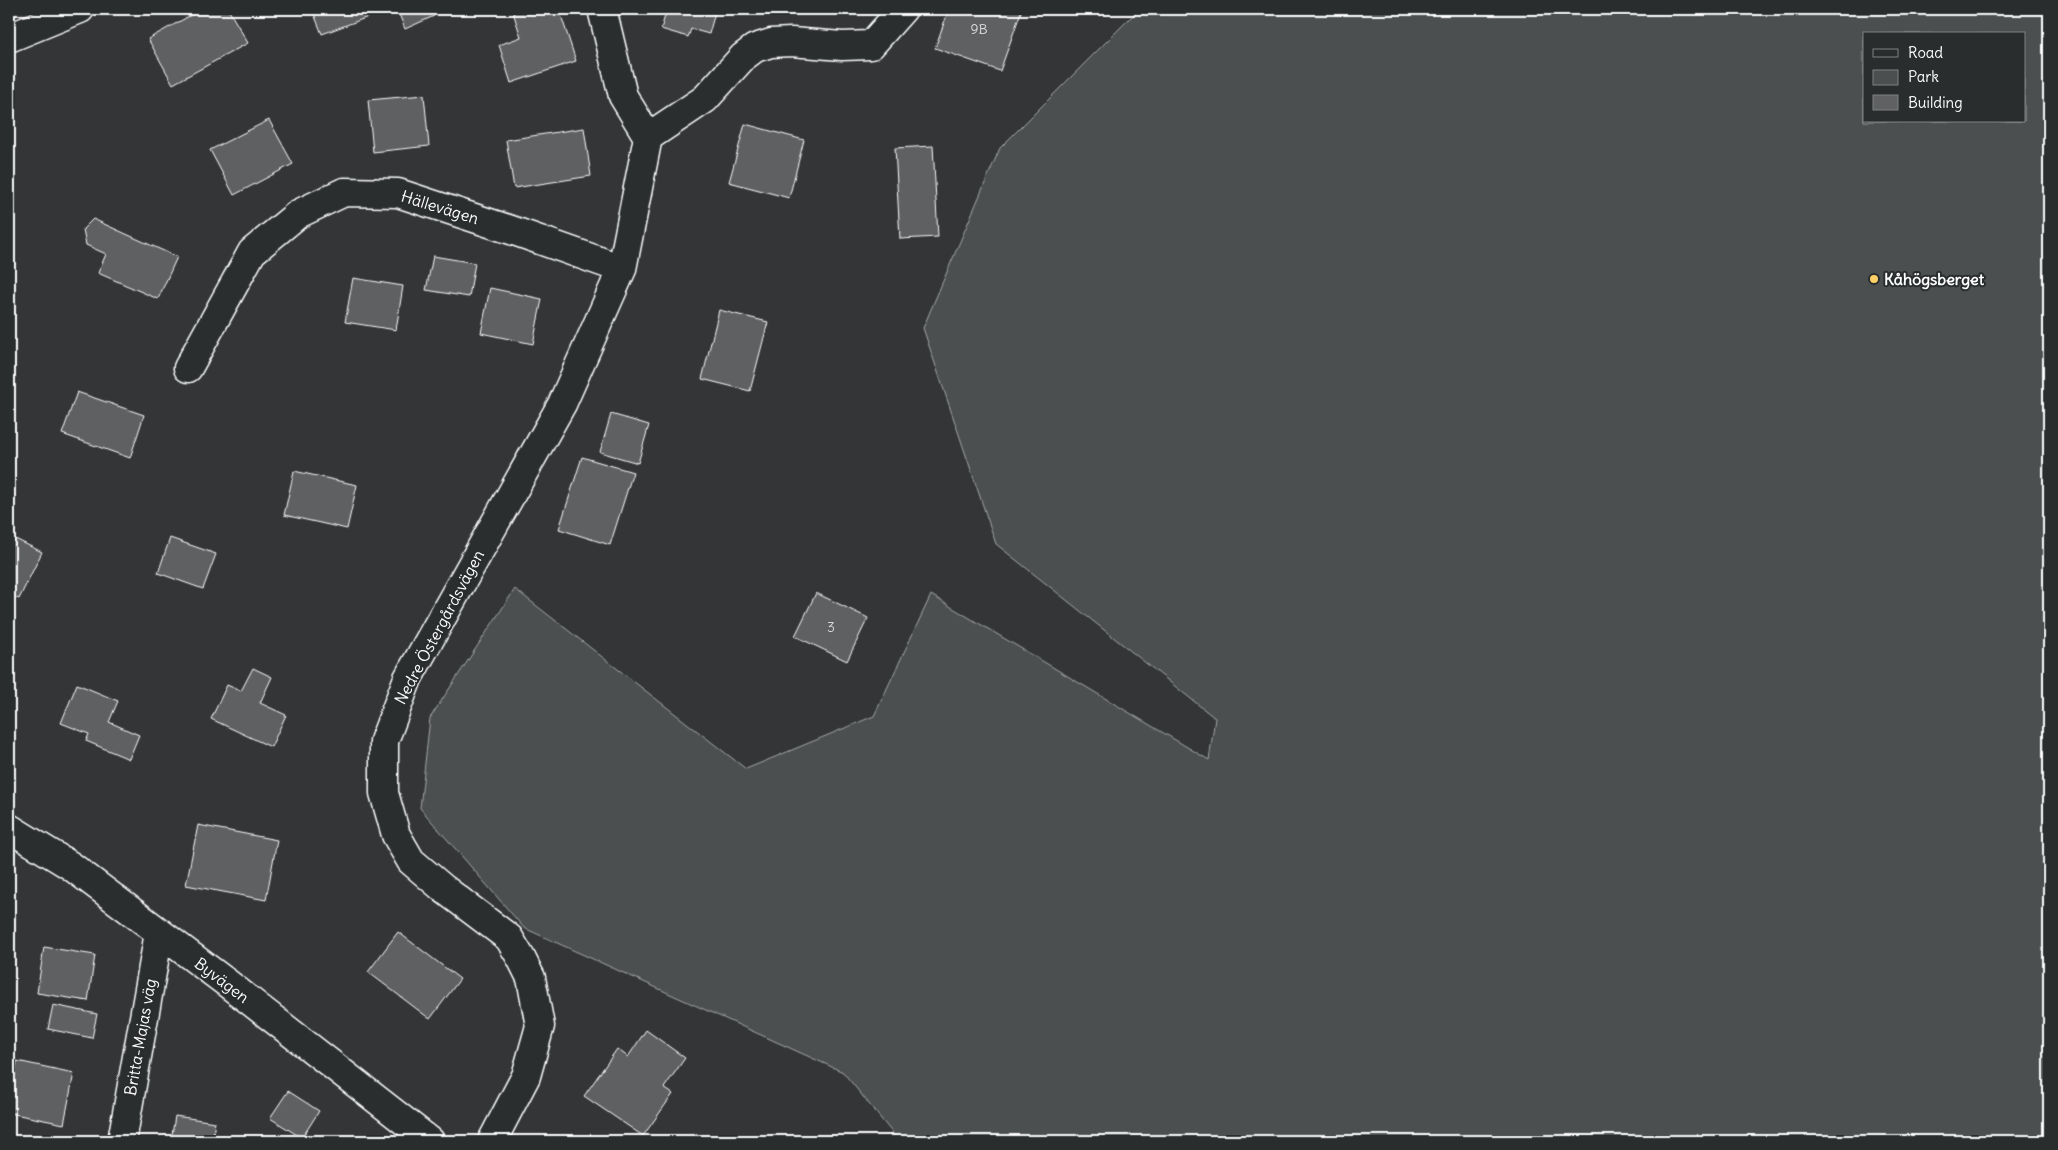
<svg xmlns="http://www.w3.org/2000/svg" width="2058" height="1150" font-family="Delius,sans-serif">
<rect width="100%" height="100%" fill="#333536"/>
<filter id="ink" filterUnits="userSpaceOnUse"><feTurbulence type="fractalNoise" baseFrequency=".02" numOctaves="2"/><feDisplacementMap in="SourceGraphic" scale="10" xChannelSelector="R" yChannelSelector="G"/><feConvolveMatrix kernelMatrix="1 2 1 2 8 2 1 2 1" color-interpolation-filters="sRGB"/></filter>
<g filter="url(#ink)">
<path fill="#4c4f50" stroke="#a6a7a8" fill-rule="evenodd" d="M1139,9H2049V1141H899L843,1072L524,928L420,808L430,718L515,589L746,769L874,716L931,595L1209,760L1215,718L996,544L923,328L1000,148ZM1864,34H2024V121H1864Z"/>
<path fill="#5f6162" stroke="#fff" d="M202,9H228L248,43L173,84L148,39Z
M312,9H390L322,34Z
M397,9H431L434,16L405,29Z
M512,9H559L576,61L511,83L499,45L521,37Z
M667,9H716L709,34L691,29L688,37L661,29Z
M949,9H1022L1000,71L935,48Z
M424,95L429,146L373,152L368,100Z
M269,120L293,164L234,195L210,150Z
M745,124L804,140L789,198L729,182Z
M584,128L591,176L514,188L506,140Z
M933,146L938,237L900,239L895,148Z
M93,219L177,257L158,299L98,273L106,254L86,245L83,229Z
M433,256L475,263L469,297L426,290Z
M353,278L403,286L396,330L345,322Z
M490,288L542,299L533,344L481,333Z
M719,310L768,322L750,391L702,379Z
M77,392L144,415L130,458L62,434Z
M611,414L649,425L638,463L600,452Z
M582,457L633,472L610,545L559,529Z
M294,471L357,485L347,529L284,515Z
M9,536L42,552L19,599L9,595Z
M170,538L216,554L203,589L158,573Z
M816,593L868,618L847,661L795,636Z
M253,668L272,677L260,703L286,715L271,747L211,719L227,685L241,691Z
M77,684L118,701L109,722L139,735L129,759L86,741L89,734L61,723Z
M198,825L277,840L266,900L186,885Z
M398,932L460,979L430,1019L368,972Z
M44,947L95,955L88,1001L37,993Z
M53,1005L97,1014L92,1038L48,1029Z
M646,1030L685,1058L664,1088L673,1094L643,1136L584,1096L617,1049L628,1057Z
M17,1061L74,1073L64,1124L9,1113V1103Z
M288,1091L319,1111L302,1138L270,1118Z
M175,1116L215,1122L212,1141H171Z"/>
<g fill="none" stroke-linecap="round" stroke-linejoin="round">
<defs>
<path id="street" d="M602,9L623,96L648,137
M9,38L80,9
M188,368L252,252L298,214L344,192L398,193L517,232L622,269
M122,1141L159,933
M492,1141L526,1076L540,1026L531,978L521,958L509,938L444,889L411,861L396,835L384,793V741L408,678L562,404L622,269L648,137L705,99L743,57L755,48L771,43L791,42L842,46L871,45L903,9"/>
<path id="secondary" d="M9,828L71,866L227,983L430,1141"/>
</defs>
<use href="#street" stroke="#fff" stroke-width="31"/>
<use href="#secondary" stroke="#fff" stroke-width="31"/>
<use href="#street" stroke="#2a2d2e" stroke-width="28"/>
<use href="#secondary" stroke="#2a2d2e" stroke-width="28"/>
</g>
</g>
<circle fill="#ffd166" stroke="#2a2d2e" stroke-width="2" cx="1874" cy="279" r="5"/>
<g text-anchor="middle" stroke-width="4" stroke-linejoin="round" paint-order="stroke">
<g font-size="14" fill="#d7d8d8">
<text x="979" y="34">9B</text>
<text x="831" y="632">3</text>
</g>
<g font-size="16" fill="#fff" stroke="#2a2d2e">
<text transform="translate(440 207) rotate(17)" y="6">Hällevägen</text>
<text transform="translate(439 627) rotate(-62)" y="6">Nedre Östergårdsvägen</text>
<text transform="translate(222 980) rotate(37)" y="6">Byvägen</text>
<text transform="translate(140 1037) rotate(-80)" y="6">Britta-Majas väg</text>
</g>
<g font-size="16" font-weight="bold" fill="#fff" stroke="#2a2d2e" text-anchor="start">
<text x="1884" y="285">Kåhögsberget</text>
</g>
</g>
<rect width="2058" height="1150" fill="none" stroke="#2a2d2e" stroke-width="30"/>
<rect x="15" y="15" width="2028" height="1120" fill="none" stroke="#fff" stroke-width="2" filter="url(#ink)"/>
<rect x="1863" y="32" width="162" height="90" fill="#2a2d2e" stroke="#7f8182"/>
<rect x="1873" y="49" width="25" height="8" fill="#2a2d2e" stroke="#7f8182"/>
<text x="1908" y="58" font-size="15" fill="#ffffff">Road</text>
<rect x="1873" y="70" width="25" height="15" fill="#4c4f50" stroke="#7f8182"/>
<text x="1908" y="82" font-size="15" fill="#ffffff">Park</text>
<rect x="1873" y="95" width="25" height="15" fill="#5f6162" stroke="#7f8182"/>
<text x="1908" y="108" font-size="15" fill="#ffffff">Building</text>
</svg>
